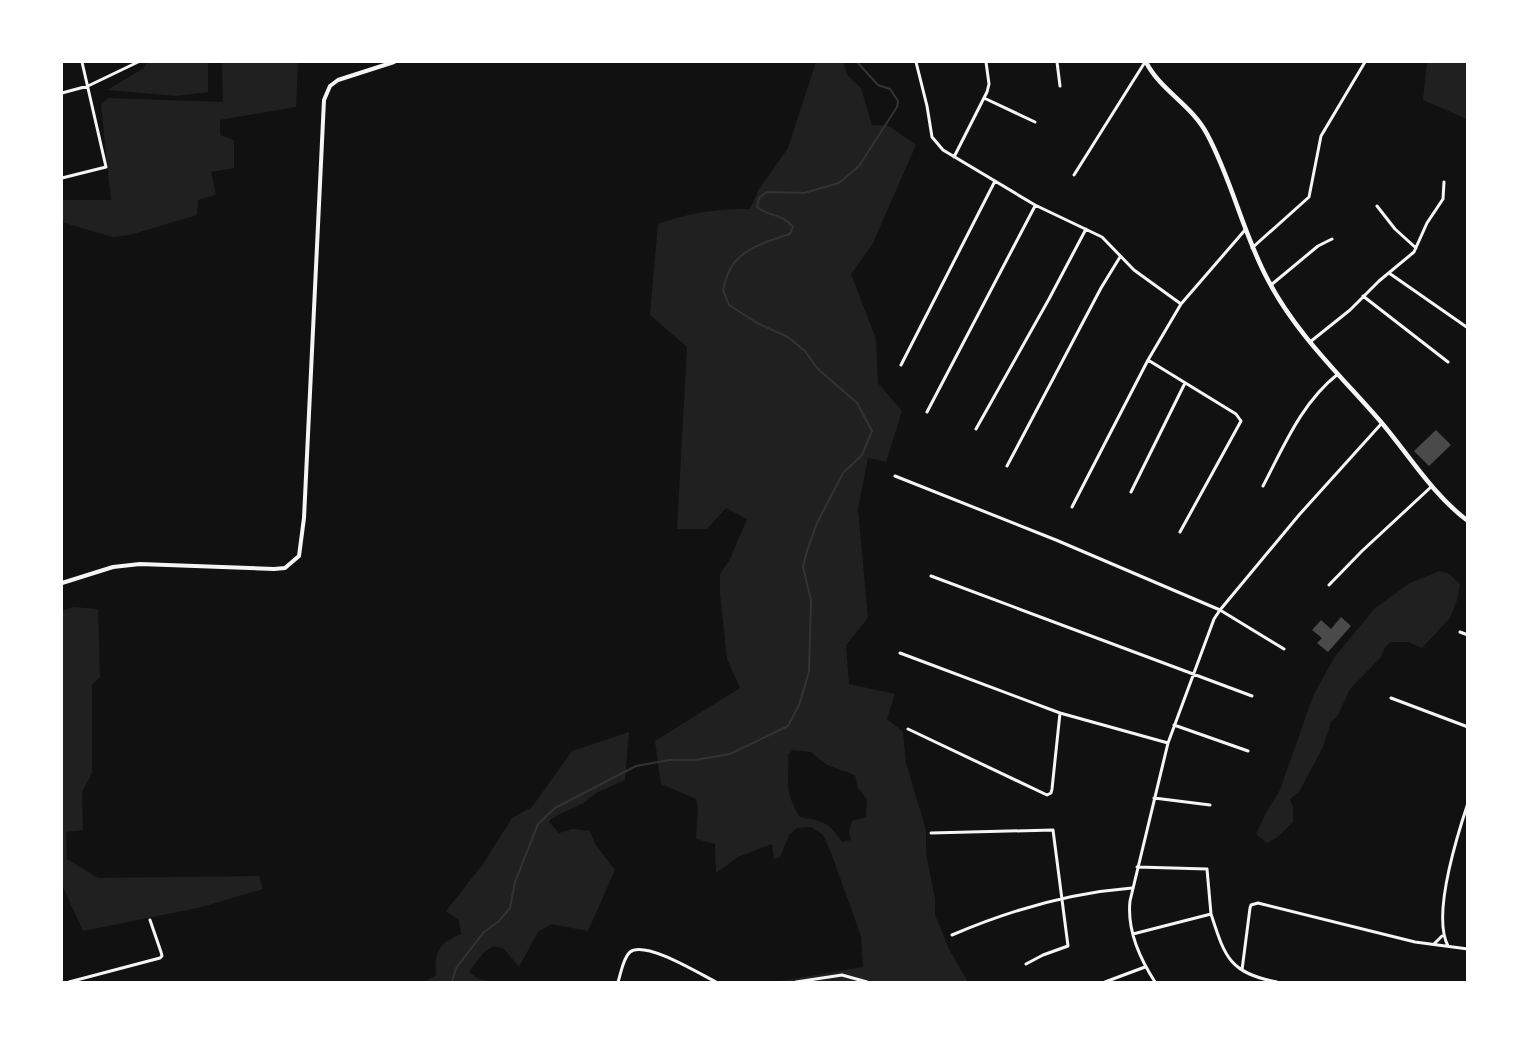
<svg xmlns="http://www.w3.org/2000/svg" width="1529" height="1044" font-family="Lato,sans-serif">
<rect width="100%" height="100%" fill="#111"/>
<path fill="#202020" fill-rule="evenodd" d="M147,62H208V92L176,96L107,90L144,68Z
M222,62H298L296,107L220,120V135L234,140V168L211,172L216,195L198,200L197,215L130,235L112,237L62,222V200H111L101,105L108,98L223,102Z
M816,62H843L848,76L861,88L872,125L889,126L916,145L872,245L851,274L876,339L878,383L902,411L886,462L868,458L858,509L868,618L846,645L849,684L895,694L887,719L903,732L906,763L926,830V853L935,899V915L949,949L968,982H774L863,967L861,936L830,850L823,835L811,827L797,828L789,835L780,857L774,859L772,844L738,857L716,873L715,844L696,839L698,808L696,799L661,784L655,741L740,688L727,659L720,594V574L730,559L747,519L726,508L707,529H677L687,347L650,315L658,224C687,213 719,208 750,209L759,189L788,148ZM793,750L811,752L827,765L855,775L858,788L867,799L866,817L852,821L849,832L851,840L842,842C829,822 823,821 800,817C794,808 788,795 788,784C788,773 789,764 788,754Z
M1427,62H1467V119L1423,100Z
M1439,571L1448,573L1460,584L1457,600L1450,618L1422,648L1408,642H1391L1385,647L1381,657L1350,689L1338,715L1331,722L1323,747L1299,792L1290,799L1293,807V822L1278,837L1267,843L1256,834L1267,811L1280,790L1313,696L1334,658L1374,609L1410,583Z
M73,607L98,609L100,677L92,685V773L82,792L83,830L66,832L67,859L98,878L259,876L263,889L202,907L83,931L62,885V611Z
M629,732L625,780L596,793L584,803L562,813L551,819L549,822L559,833L572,829L590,831L595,844L615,870L588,931L551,924L538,932L519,967L504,949L494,946L484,952L469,972L477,978L490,982H425L436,975C434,951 439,943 461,934L459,920L446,911L483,864L512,818L532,807L572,751Z"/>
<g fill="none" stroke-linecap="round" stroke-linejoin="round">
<path stroke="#333" stroke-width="2" d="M452,982L456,968L483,933L499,921L510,908L515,882L538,824L555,808L636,766L669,760H695L730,754L788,726L799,705L809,672L811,600L803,567L807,551L817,523L843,473L862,455L872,431L857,403L817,368L805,351L788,337L757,323L729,305L723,290C725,281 728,271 734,263C747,247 771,240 790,234L793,227C780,212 771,218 757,207L759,198L767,192L804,193L839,183L859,166L897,107L898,101L890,89L878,85L857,62"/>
</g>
<path fill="#4a4a4a" d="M1436,430L1451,445L1429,466L1414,451Z
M1341,617L1351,626L1328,652L1317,643L1322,638L1312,630L1321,620L1331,629Z"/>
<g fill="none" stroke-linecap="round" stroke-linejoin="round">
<path stroke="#f5f5f5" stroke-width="3" d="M916,62L927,106L932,137L943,150L1035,205L1102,237L1134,270L1181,304
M1057,62L1060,86
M62,93L88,86L138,62
M984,98L1035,122
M954,157L987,92L989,84L986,62
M1074,175L1145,62
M62,178L106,167L82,62
M1377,206L1395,229L1416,248
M1252,248L1309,197L1321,136L1365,62
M1389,273L1468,328
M1271,285L1318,246L1332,239
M1363,296L1448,362
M1310,342L1350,310L1379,281L1414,252L1427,223L1443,199L1444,182
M1148,360L1236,414L1241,421L1180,532
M901,365L995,181
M927,412L1035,206
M976,429L1049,299L1086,229
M1007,466L1101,288L1120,257
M895,476L1056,540L1220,610L1284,649
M1263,486C1284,446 1302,402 1338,374
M1131,492L1185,383
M1072,507L1148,360L1181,304L1245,230
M931,576L1252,696
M1329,585L1362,551L1431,487
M1460,632L1468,635
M900,653L1060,713L1168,743
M1391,698L1468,727
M1174,725L1248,751
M908,729L1047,795L1051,793L1052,789L1060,713
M1154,798L1210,805
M931,833L1053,830L1068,946L1043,955L1026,964
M1137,867L1207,869L1211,914
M1133,934L1211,914C1225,957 1229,973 1277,982
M952,935C1010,910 1069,893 1132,888
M1434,944L1442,936
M1448,946C1432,916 1457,836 1468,803
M1242,970L1250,908L1251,905L1258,903L1415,942L1468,949
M69,982L160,958L162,956L161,952L150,920
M618,982C621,973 623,958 630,952C645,940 700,974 716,982
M796,982L842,975L867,982
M1105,982L1145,967
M1155,982C1140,959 1127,929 1130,901L1168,743L1214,619L1220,610L1299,515L1382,423"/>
<path stroke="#f5f5f5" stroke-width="4" d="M62,583L113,567L140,564L274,569L285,568L299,556L304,518L324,100L330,86L338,80L394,62"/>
<path stroke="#f5f5f5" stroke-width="4.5" d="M1146,62C1160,90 1192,105 1207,134C1232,180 1243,234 1268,280C1296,334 1342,377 1381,422C1409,455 1433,495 1468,521"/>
</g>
<rect width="1529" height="1044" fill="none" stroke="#ffffff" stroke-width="126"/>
</svg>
